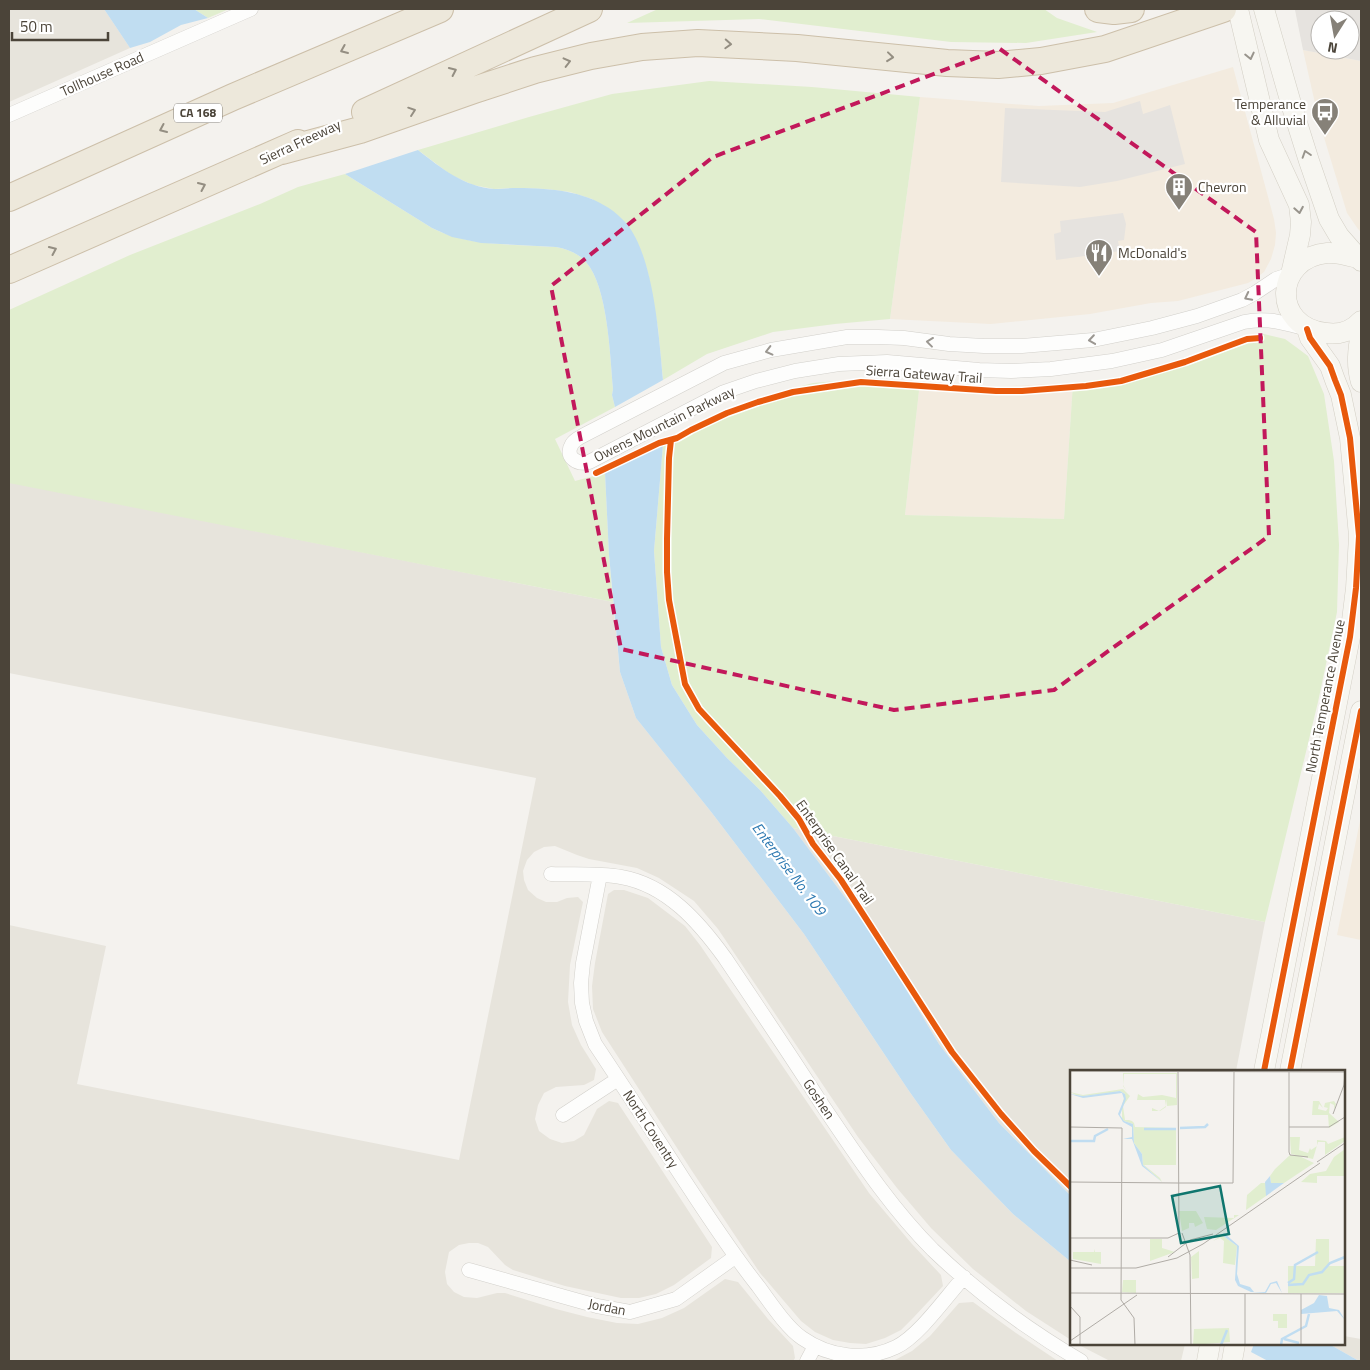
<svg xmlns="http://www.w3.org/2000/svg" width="1370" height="1370" font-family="'Titillium Web',sans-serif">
<rect width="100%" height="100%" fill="#f4f2ee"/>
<path fill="#e7e4dc" d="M9,9H104L130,48L9,102Z
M9,482L613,602L620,672L636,718L712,813L804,934L909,1091L951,1150L1013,1214L1071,1262V1340L1026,1311L973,1269L931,1228L897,1188L858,1137L718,929L694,901L659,878L637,868L589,859L577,855L555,846L544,847L534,852L527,860L523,871L524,880L528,890L537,898L546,902H557L567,898L578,897L583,902L570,965L568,1002L572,1025L581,1045L596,1069L594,1080L584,1085L556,1087L544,1093L538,1105L535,1119L539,1131L550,1139L562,1143L574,1141L584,1135L597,1109L609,1101L618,1103L712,1247L711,1258L674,1285L656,1294L639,1298H621L565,1286L513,1270L505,1265L488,1247L478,1243H469L459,1245L449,1252L445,1272L447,1284L454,1292L464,1297L477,1298L497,1293H505L556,1309L587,1317L617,1323L638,1324L662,1318L684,1308L725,1279L738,1282L768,1319L793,1346L795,1358L793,1361H9V925L106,946L77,1084L459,1160L536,778L9,673Z
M793,828L1265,922L1236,1071H1071V1196L999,1123L939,1044L874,936Z
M614,890H624L648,898L685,926L700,945L869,1193L912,1244L941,1275L943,1286L913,1318L901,1330L885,1338L866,1344L850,1343L833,1340L815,1332L801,1321L760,1273L690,1168L602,1032L593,1009L592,986L595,963L608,894Z
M973,1302L1016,1333L1058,1361H893L912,1351L930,1336L959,1303Z
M1344,1336L1361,1339V1361H1359L1329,1344H1344Z
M1077,1344H1185L1181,1361H1110Z"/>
<path fill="#f3ebdf" d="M1303,50L1361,61V232L1358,229L1347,213L1319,121Z
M1233,67L1274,219L1276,233L1275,245L1271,259L1264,272L1255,279L1248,283L1178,301L1151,303L1090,314L991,324L890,319L920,97L1039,106L1113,103Z
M920,382L988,387L1073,383L1064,519L905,515Z
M1361,816V940L1337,935Z"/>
<path fill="#e1eecf" d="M194,9H229L208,18Z
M658,9H1044L1057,18L1097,32L1026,43L951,42L759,19L627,23Z
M709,81L812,87L920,97L890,319L835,324L773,332L707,354L663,380L658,328L648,273L639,246L626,224L592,199L570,192L546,189L519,188L494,189L473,185L451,175L418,150L529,117L612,94Z
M345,174L432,228C470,247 514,244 556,247C567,249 578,253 586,262C608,287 610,356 613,389L612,395L615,407L555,439L575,481L605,473L609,555L613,602L9,483V310L130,255L260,204L298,187Z
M1264,334L1285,339L1296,347L1308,356L1324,394L1334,461L1339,545L1337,612L1318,702L1265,922L793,828L760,790L727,758L697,725L672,685L661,647L654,551L663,445L706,419L754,399L813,383L861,379L920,382L905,515L1064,519L1073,383L1119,377L1191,357L1231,341L1250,335Z"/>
<path fill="#e6e3df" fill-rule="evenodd" d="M1296,9H1361V61L1303,50L1295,10ZM1320,20H1350V50H1320Z
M1140,101L1143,114L1170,105L1185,164L1117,181L1080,187L1001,182L1005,108L1105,112Z
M1123,213L1126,224L1124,240L1118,241L1120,251L1056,260L1054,234L1061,232L1060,221Z"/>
<path fill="#c0ddf1" d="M104,9H194L208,18L181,25L150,42L130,48Z
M418,150C441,168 464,187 495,189C502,189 510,188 517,188C526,188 535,188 544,189C574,191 605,199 626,223C654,256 659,337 663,380L615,407L612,395L613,389C610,356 608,287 586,262C578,253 567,249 556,247L481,243L452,237L432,228L345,174Z
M663,445L654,551L661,647L672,685L697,725L727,758L760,790L793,828L874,936L939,1044L999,1123L1071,1196V1262L1013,1214L951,1150L909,1091L804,934L712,813L636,718L620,672L609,555L605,473L643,453Z
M1254,1344H1329L1359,1361H1268L1251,1352Z"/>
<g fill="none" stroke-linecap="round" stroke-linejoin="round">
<defs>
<path id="street" d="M9,115L251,9
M1291,274L1276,279L1255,293L1242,300L1197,316L1152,328L1093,340L1022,346H984L949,344L904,338L878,337H847L771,350L724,363L586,434C581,437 575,439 572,444C564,457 577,465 589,462L724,392L756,381L795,371L839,364L887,362L979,370L1011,371L1051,369L1112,361L1162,350L1244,322C1267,317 1282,323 1305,328
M551,874C574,875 598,873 621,877C667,885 699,922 725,958C758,1007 791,1056 823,1106C857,1156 890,1207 933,1250C978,1293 1028,1330 1081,1361
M600,875L583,963L581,983L582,1003L586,1021L595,1044C625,1089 655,1135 684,1180C708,1216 731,1252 758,1286C770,1302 786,1327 802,1338C829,1357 865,1362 896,1347C919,1336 946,1297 964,1277
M563,1115L618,1079
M469,1270L597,1306L630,1312L676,1299L735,1257
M807,1361L815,1346"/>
<path id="secondary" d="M1238,9L1269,140L1299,205L1301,222L1300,235L1291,274
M1264,9L1292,107L1309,161L1329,219L1339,236L1361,261
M1361,259C1350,256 1339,252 1327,253C1274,258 1271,327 1326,333C1339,335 1352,331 1361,321
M1361,333C1358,349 1356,365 1361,382
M1264,1071L1350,637L1356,588L1359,536L1350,438L1341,395L1335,380L1330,366L1310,338L1307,329
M1290,1071L1361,711
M1207,1361L1210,1344
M1232,1361L1235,1344"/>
<path id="highway" d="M1098,9L1114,11L1131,9
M365,112L589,9
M282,151L360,130L474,90L535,70L591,56L642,47L698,43L797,48L947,63L998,65L1041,61L1105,49L1223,9
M9,198L233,97L440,9
M9,270L298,143"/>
</defs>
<use href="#street" stroke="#d2d0cb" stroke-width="15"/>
<use href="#secondary" stroke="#d3cfc5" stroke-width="21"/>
<use href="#highway" stroke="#ccbfa9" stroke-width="28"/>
<use href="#street" stroke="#fdfdfc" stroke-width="14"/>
<use href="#secondary" stroke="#f7f6f1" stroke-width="20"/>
<use href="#highway" stroke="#ede8db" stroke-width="26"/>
<defs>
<path id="cycleway" d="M671,440L669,458L667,539V572L669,600L685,684L699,709L780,796L799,819L813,844L841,880L952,1052L1001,1114L1034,1151L1071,1187
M596,473L659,443L677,438L691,430L727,413L758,402L793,392L861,382L996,391H1022L1086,386L1121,381L1185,362L1247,339L1260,338
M1264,1071L1350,637L1356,588L1359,536L1350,438L1341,395L1335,380L1330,366L1310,338L1307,329
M1290,1071L1361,711"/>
</defs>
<use href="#cycleway" stroke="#fff" stroke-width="9"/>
<use href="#cycleway" stroke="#e8590c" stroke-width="6"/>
</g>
<defs><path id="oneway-chevron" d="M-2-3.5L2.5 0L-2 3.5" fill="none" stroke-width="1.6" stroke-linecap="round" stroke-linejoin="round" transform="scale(1.25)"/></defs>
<g stroke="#948e82">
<use href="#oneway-chevron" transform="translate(728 44) rotate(3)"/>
<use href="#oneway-chevron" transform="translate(344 50) rotate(157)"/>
<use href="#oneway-chevron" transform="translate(890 57) rotate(6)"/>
<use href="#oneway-chevron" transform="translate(567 62) rotate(-14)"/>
<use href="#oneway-chevron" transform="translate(453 71) rotate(-25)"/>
<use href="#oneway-chevron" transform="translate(412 111) rotate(-19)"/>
<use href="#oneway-chevron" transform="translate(163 129) rotate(156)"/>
<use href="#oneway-chevron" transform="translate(202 186) rotate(-24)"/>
<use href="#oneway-chevron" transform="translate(53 250) rotate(-24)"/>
</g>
<g stroke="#98948c">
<use href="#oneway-chevron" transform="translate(1250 56) rotate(77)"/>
<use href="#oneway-chevron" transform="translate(1306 154) rotate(-108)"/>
<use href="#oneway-chevron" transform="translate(1299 210) rotate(80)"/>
</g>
<g stroke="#9b9791">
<use href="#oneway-chevron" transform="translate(1248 297) rotate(153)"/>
<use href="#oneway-chevron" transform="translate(1092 340) rotate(172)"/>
<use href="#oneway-chevron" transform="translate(930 342) rotate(-173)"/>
<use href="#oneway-chevron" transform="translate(769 351) rotate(166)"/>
</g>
<path fill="none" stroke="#c2185b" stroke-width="4" stroke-dasharray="10 6" stroke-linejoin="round" d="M1000,49L1256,232L1269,536L1054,690L894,710L621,649L551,286L713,157Z"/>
<defs>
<symbol id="bus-pin" viewBox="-11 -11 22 30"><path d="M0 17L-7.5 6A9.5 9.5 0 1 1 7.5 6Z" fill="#868178" stroke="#fff"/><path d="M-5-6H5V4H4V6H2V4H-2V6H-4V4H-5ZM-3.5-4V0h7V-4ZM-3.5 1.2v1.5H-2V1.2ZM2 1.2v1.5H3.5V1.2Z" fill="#fff"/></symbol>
<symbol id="building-pin" viewBox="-11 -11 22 30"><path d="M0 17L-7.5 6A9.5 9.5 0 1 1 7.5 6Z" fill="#868178" stroke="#fff"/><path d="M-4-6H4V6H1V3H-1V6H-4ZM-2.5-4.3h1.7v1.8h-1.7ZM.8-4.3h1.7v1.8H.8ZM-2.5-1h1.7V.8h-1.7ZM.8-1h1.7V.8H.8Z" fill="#fff"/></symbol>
<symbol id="restaurant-pin" viewBox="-11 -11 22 30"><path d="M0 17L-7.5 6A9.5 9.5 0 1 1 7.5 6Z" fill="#868178" stroke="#fff"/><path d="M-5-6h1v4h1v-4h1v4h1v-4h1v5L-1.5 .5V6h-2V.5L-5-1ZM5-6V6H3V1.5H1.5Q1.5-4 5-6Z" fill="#fff"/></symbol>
</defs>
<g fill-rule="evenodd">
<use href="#bus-pin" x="1309" y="96" width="32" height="43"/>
<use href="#building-pin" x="1163" y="171" width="32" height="43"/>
<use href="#restaurant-pin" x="1083" y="237" width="32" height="43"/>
</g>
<g text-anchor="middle" stroke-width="4.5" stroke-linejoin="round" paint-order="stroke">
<rect fill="#fff" stroke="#817c74" stroke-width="1" x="174" y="103.5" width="48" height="19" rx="4"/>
<g font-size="12" font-weight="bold" fill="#4b4439">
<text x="198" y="117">CA 168</text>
</g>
<g font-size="14" fill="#4b4439" stroke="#fff">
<text transform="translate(102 74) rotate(-24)" y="5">Tollhouse Road</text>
<text transform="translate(300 142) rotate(-25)" y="5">Sierra Freeway</text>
<text transform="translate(924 374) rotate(4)" y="5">Sierra Gateway Trail</text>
<text transform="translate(664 424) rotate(-26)" y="5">Owens Mountain Parkway</text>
<text transform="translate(1325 696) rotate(-79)" y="5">North Temperance Avenue</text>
<text transform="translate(835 852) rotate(55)" y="5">Enterprise Canal Trail</text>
<text transform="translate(819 1099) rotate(56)" y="5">Goshen</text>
<text transform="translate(651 1129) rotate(57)" y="5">North Coventry</text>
<text transform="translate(607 1307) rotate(11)" y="5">Jordan</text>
</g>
<g font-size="14" fill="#4b4439" stroke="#fff" text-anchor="start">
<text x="1306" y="109" text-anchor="end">Temperance<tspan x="1306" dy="16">&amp; Alluvial</tspan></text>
<text x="1198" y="192">Chevron</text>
<text x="1118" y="258">McDonald's</text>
</g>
<g font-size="15" font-style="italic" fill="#2e7ab2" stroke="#fff">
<text transform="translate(789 869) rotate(53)" y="5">Enterprise No. 109</text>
</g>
</g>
<g transform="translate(1070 1070)">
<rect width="275" height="275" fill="#f4f2ee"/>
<path d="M53,3H107V35L97,36L96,29V37L90,41H82V38L89,41L96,36L95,30H67L68,24L73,27L92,25L106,28V4H54L53,15L57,22L53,16ZM53,19L60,26L53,36L55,50H59L62,51L64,53L65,57L106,58V95H74L90,108L92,112L73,95L72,84L64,73L63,54L54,51L52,49V35L55,24L50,21L40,23L13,26L6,25L0,22L13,25ZM249,31L253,38L249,34L248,39L256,41L258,38L254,37L255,33L264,31L266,34L264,40V35L260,33L259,43L269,52L259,58L258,45H242L243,31ZM220,67H230L229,80L238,83L240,78L241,80L247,76V70L256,71L258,74L275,67V71L255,85V72H248L243,89L221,84ZM275,79V106H247V113L231,112L240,104L256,101L264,87ZM220,85H227L244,93L214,113H201L200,106L205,99ZM191,113H196V126L176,140L177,125ZM109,141H126L133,153L125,157L124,153H119V158L112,161ZM164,145H169L146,160L137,159L134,147L164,148ZM152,165L167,176L165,195L153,193L154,171L150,168L143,171ZM80,169H92V178L105,182L80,191ZM246,169H259V196H275V223H218V196H245ZM24,179L25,182H31V194L3,189V182H24ZM129,181V208L122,209L121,187ZM53,210H66V223L52,222ZM203,244H217V258H208V251H203ZM159,258L160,272L123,275L124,259Z" fill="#e1eecf"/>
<path d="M50,21L55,24L56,29L50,45L54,51L63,54L64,73L72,84L73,95L92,112L72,96L62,69H53L62,67V57L53,52L48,44L54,29L52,23L13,28L0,24L13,26ZM200,106L201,113H214L196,126L195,112ZM154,163L169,176L167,204L170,214L180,217L184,222H195L200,213L207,211L212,223L206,213L201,214L196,223L181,222L168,216L165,210L167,176L152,165ZM249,225L257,226L259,238L269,240L275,250L267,241L231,244V240L244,233Z" fill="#c0ddf1"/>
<path fill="none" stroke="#c0ddf1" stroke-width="2.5" d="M110,58L135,57L138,54M74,59H106M0,71H24L25,66L38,59M218,213L224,209L225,195L248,182M218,215L233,214L239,205L252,202L260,193L275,187M214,269L229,273M151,275L157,260M211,275L212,269L236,256L239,244"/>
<path fill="none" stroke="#b0aca6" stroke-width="1" d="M0,1L275,2M108,2L109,163M219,2V82L220,85L238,87M263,44L274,15L275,2M0,57L52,58L51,230L64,248L65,275M219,57H259L275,47M247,92L275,73M0,112L107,113M107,113H163L164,2M112,163L120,185L121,275M0,168H98L109,163M98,187L120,170L143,164M0,190L22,195M0,198H66L107,188L133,174L250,93M0,223L275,224M175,224V275M231,224V275M0,236L10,247V275M0,271L67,225"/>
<path fill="#0f766e" fill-opacity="0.15" stroke="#0f766e" stroke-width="2.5" d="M150,116L159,164L111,173L102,126Z"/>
<rect width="275" height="275" fill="none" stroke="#4b4439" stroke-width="2.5"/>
</g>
<rect width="1370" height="1370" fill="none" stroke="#4b4439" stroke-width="20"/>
<g transform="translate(1335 35) rotate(191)"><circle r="24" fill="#ffffff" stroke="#b7b4b0"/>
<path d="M0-4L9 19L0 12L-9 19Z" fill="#868178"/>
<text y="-8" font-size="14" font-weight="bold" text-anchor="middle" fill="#4b4439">N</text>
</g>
<path d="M12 32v8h96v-8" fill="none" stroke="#4b4439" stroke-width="2.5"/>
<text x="20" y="32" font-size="15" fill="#4b4439" stroke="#ffffff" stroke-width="4" paint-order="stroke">50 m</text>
</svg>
